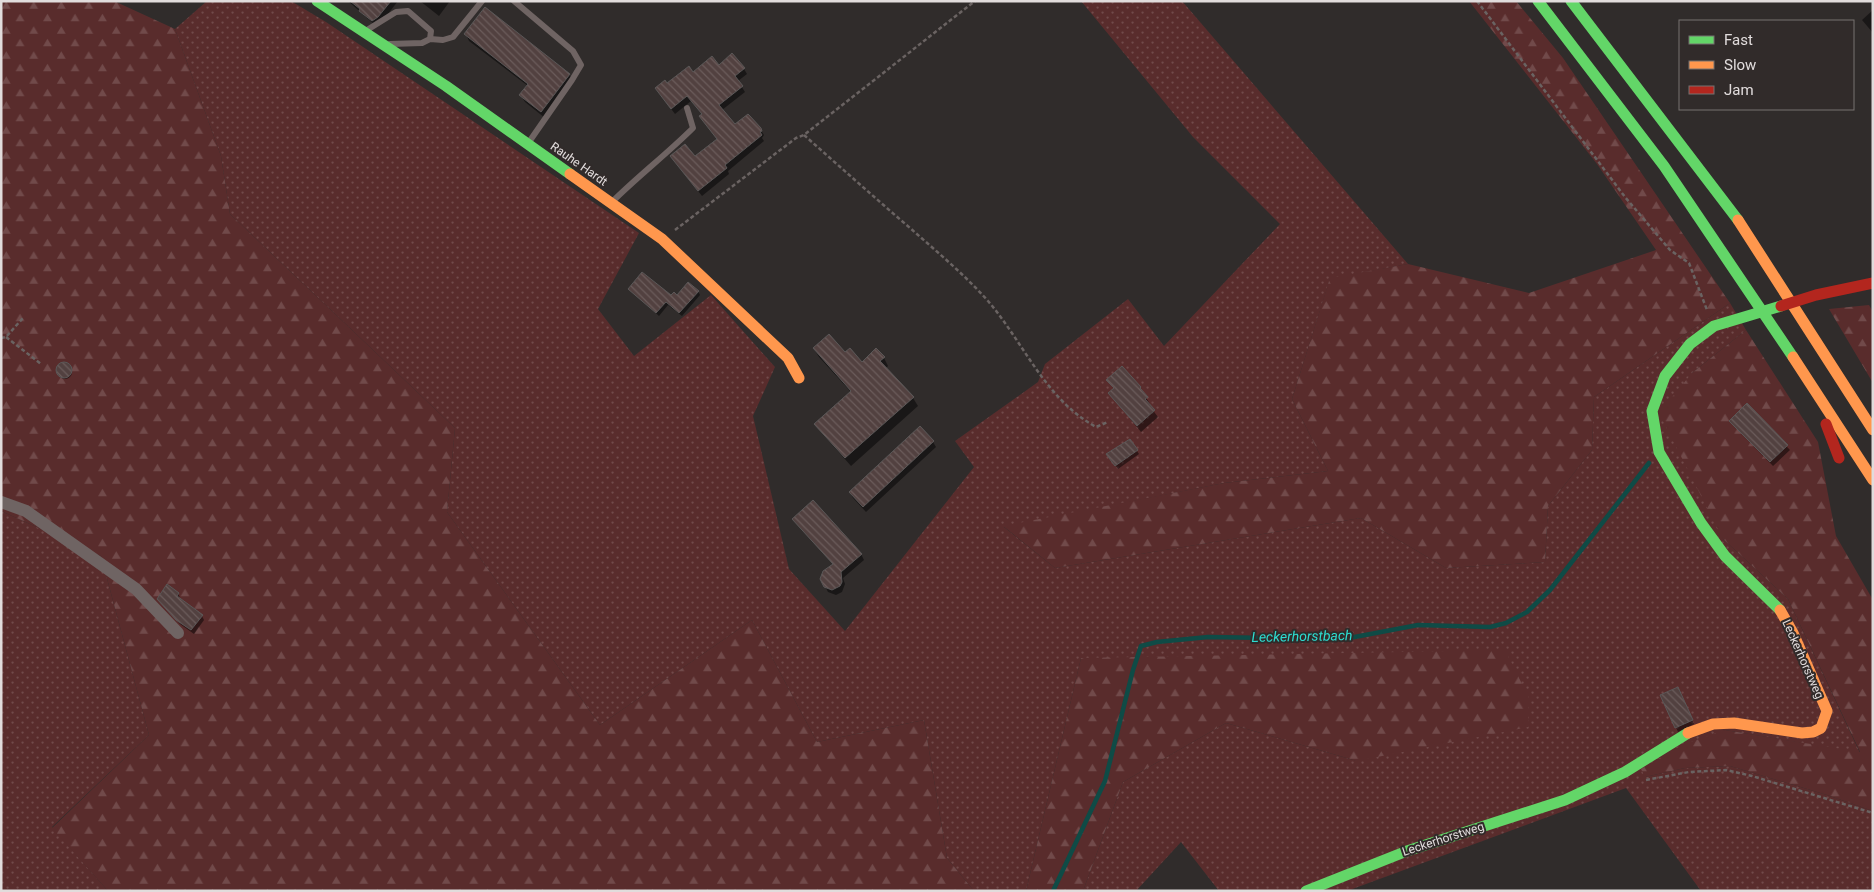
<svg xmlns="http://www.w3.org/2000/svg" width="1874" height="892" font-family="Roboto,sans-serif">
<defs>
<pattern id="grass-dots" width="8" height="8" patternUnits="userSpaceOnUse" patternTransform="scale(1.25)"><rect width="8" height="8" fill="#592c2c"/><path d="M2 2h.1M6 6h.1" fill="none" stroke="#714a4a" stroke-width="1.8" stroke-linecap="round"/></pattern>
<pattern id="forest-firs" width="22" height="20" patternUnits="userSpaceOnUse" patternTransform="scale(1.25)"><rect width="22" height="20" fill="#592c2c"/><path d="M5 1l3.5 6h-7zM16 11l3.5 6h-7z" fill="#714a4a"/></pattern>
<pattern id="building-back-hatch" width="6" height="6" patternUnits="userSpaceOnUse" patternTransform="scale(1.25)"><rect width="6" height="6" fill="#524140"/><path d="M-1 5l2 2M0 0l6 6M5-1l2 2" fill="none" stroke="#6b5c5b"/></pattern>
</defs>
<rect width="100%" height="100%" fill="#302c2b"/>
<path fill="url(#grass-dots)" d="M207,1H291L326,22L639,233L598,309L634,356L711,295L775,367L753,416L789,569L845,631L974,467L955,441L1038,382L1045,364L1128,299L1164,346L1280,224L1193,137L1081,1H1182L1408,264L1330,279L1292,399L1328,471L1224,483L1004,527L1055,568L1361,518L1446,568L1545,562L1548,506L1592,450L1594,397L1730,303L1746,330L1692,373L1723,539L1788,599L1860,753L1725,730L1645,777L1685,768L1730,766L1827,795L1873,811V891H1701L1626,788L1347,891H1219L1181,842L1136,891H1083L1123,782L1226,723L1357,761L1081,658L1026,891H974L947,858L924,720L817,742L752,620L600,725L447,512L455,428L230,214L221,156L175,29Z
M1,511L101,556L149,735L52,827L108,891H1Z"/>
<path fill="url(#forest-firs)" d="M1,1H114L175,29L221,156L230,214L455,428L447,512L600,725L752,620L817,742L924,720L947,858L974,891H108L52,828L149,735L101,556L1,511Z
M1469,1H1516L1563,58L1730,303L1594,397L1592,450L1548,506L1545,562L1446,568L1361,518L1055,568L1003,526L1224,483L1328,471L1292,399L1330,278L1408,264L1529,293L1656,250L1597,164Z
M1869,305L1873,312V383L1829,309Z
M1746,330L1818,442L1836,536L1873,600V811L1827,795L1730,766L1685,768L1645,777L1641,769L1682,745L1725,730L1860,752L1788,599L1723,539L1659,413L1692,373Z
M1505,650L1529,698L1528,727L1357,761L1226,723L1123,782L1083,891H1026L1081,658Z"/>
<path fill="#0007" d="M348,1H398L381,23L376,26Z
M420,1H450L439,16Z
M1873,10V33L1862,20Z
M466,34L569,74L573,81L545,118L525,102L521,95L528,86L469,41Z
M719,66L744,69L747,74L738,81L745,92L722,110L735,125L760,129L764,135L762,138L764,141L728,171L729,174L702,196L675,162L695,158L718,139L703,115L691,101L675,114L656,89L693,73Z
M630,289L671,297L698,291L700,295L682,316L668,305L659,316Z
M814,349L845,353L862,364L884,358L888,366L886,368L913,398L918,406L851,466L821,432L816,424L851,392L819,357Z
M58 372a7 7 0 1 1 14 0a7 7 0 1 1-14 0Z
M1122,368L1140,388L1150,404L1149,405L1158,417L1141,432L1109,393L1114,389L1108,380Z
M1747,405L1790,450L1773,466L1733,425Z
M1130,440L1139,454L1118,469L1108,455Z
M933,442L936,447L866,512L853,498L850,493Z
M794,519L861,554L864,560L843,578L845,584L842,592L836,595L828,592L825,586L834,565Z
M178,593L180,598L179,599L202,616L204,620L194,634L180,624L158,599Z
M1680,692L1694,724L1678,732L1662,695Z"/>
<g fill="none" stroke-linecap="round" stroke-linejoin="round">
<path stroke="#0f4b46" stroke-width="4.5" d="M1053,891L1105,781L1133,670L1141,646L1157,642L1208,637L1344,639L1418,625L1490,627L1506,623L1527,612L1550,590L1649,463"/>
</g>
<path fill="url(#building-back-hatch)" stroke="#5a5757" d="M350,1H391L378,17L372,21L359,11L360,9Z
M485,7L570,74L541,112L519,95L528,84L464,34Z
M732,53L745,68L735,76L743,86L719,105L735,124L748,114L750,116L761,128L762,131L760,132L762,135L725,165L727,168L698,191L670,156L685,144L695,156L717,139L699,116L702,114L687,96L671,109L655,88L665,80L667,83L689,66L693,72L712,56L719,65Z
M642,272L671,295L674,292L677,295L688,282L699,291L679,313L666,302L656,313L628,289Z
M829,334L845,352L850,348L862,362L876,348L885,357L880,361L914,397L845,458L814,424L851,391L813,348Z
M56 370a8 8 0 1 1 16 0a8 8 0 1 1-16 0Z
M1122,366L1141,387L1140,388L1148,397L1145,399L1155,410L1137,426L1108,393L1114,388L1106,380Z
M1747,403L1788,445L1770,462L1729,421Z
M920,426L934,441L863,507L849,492Z
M1130,439L1138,450L1115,466L1106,454Z
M813,500L862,554L841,572L842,582L840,586L832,590L824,587L820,579L823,571L833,564L792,519Z
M167,584L179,593L177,596L203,615L191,630L176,620L157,599Z
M1678,687L1693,720L1675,728L1660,695Z"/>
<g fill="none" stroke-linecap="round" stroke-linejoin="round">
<path stroke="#6a6362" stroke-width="2.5" stroke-dasharray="4 2.5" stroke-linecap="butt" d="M1477,1L1625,197L1670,250L1689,263L1707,310
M804,135C839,166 874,197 910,228C936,251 964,274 988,301C1024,343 1045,399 1096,427L1108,422
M675,230L796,138L804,135L975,1
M6,337L41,364
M1,338L6,337L23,318
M1646,780L1689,772L1726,770L1752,776L1873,813"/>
<path stroke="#6f6463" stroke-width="6" d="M514,1L573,51L581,65L572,80L529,142
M367,30L396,12L408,11L431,31L430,39L422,43L390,44
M430,39L443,40L453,37L482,1
M612,202C638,176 667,154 693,128L687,108"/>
<path stroke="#6f6463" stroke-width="12" d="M1,502L26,511L136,589L178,633"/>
<path stroke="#63d668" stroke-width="11" d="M317,1L446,86L570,174
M1538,1L1664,166L1793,357
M1571,1L1738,220
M1780,610L1725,556L1701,523L1659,452L1652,411L1665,376L1690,344L1714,326L1781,306
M1306,891L1407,851L1565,800L1625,772L1688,733"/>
<path stroke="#ff974d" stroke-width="11" d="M570,174L662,239L788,358L799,378
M1738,220L1873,430
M1793,357L1873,480
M1688,733L1713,724L1734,723L1802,733L1813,732L1821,728L1827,711L1793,633L1780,610"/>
<path stroke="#b3261e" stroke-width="11" d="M1781,306L1816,295L1873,283
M1826,424L1839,458"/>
</g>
<g text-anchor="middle" stroke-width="4" stroke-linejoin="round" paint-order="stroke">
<g font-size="12" fill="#e1dcdc" stroke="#312b2a">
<text transform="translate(579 164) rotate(35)" y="4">Rauhe Hardt</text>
<text transform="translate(1803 659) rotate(66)" y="4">Leckerhorstweg</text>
<text transform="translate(1443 839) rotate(-18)" y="4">Leckerhorstweg</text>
</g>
<g font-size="14" font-style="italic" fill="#2ddcd0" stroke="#312b2a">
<text transform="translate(1302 636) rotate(-1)" y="5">Leckerhorstbach</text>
</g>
</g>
<rect width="1874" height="892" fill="none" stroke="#e1dcdc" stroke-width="5"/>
<rect x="1679" y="20" width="175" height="90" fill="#312b2a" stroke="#777271"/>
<rect x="1689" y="36" width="25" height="8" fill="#63d668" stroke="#777271"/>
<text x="1724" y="45" font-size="15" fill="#e1dcdc">Fast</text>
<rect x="1689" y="61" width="25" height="8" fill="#ff974d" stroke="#777271"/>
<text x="1724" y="70" font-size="15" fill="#e1dcdc">Slow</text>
<rect x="1689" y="86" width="25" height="8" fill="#b3261e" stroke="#777271"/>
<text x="1724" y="95" font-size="15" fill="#e1dcdc">Jam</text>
</svg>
